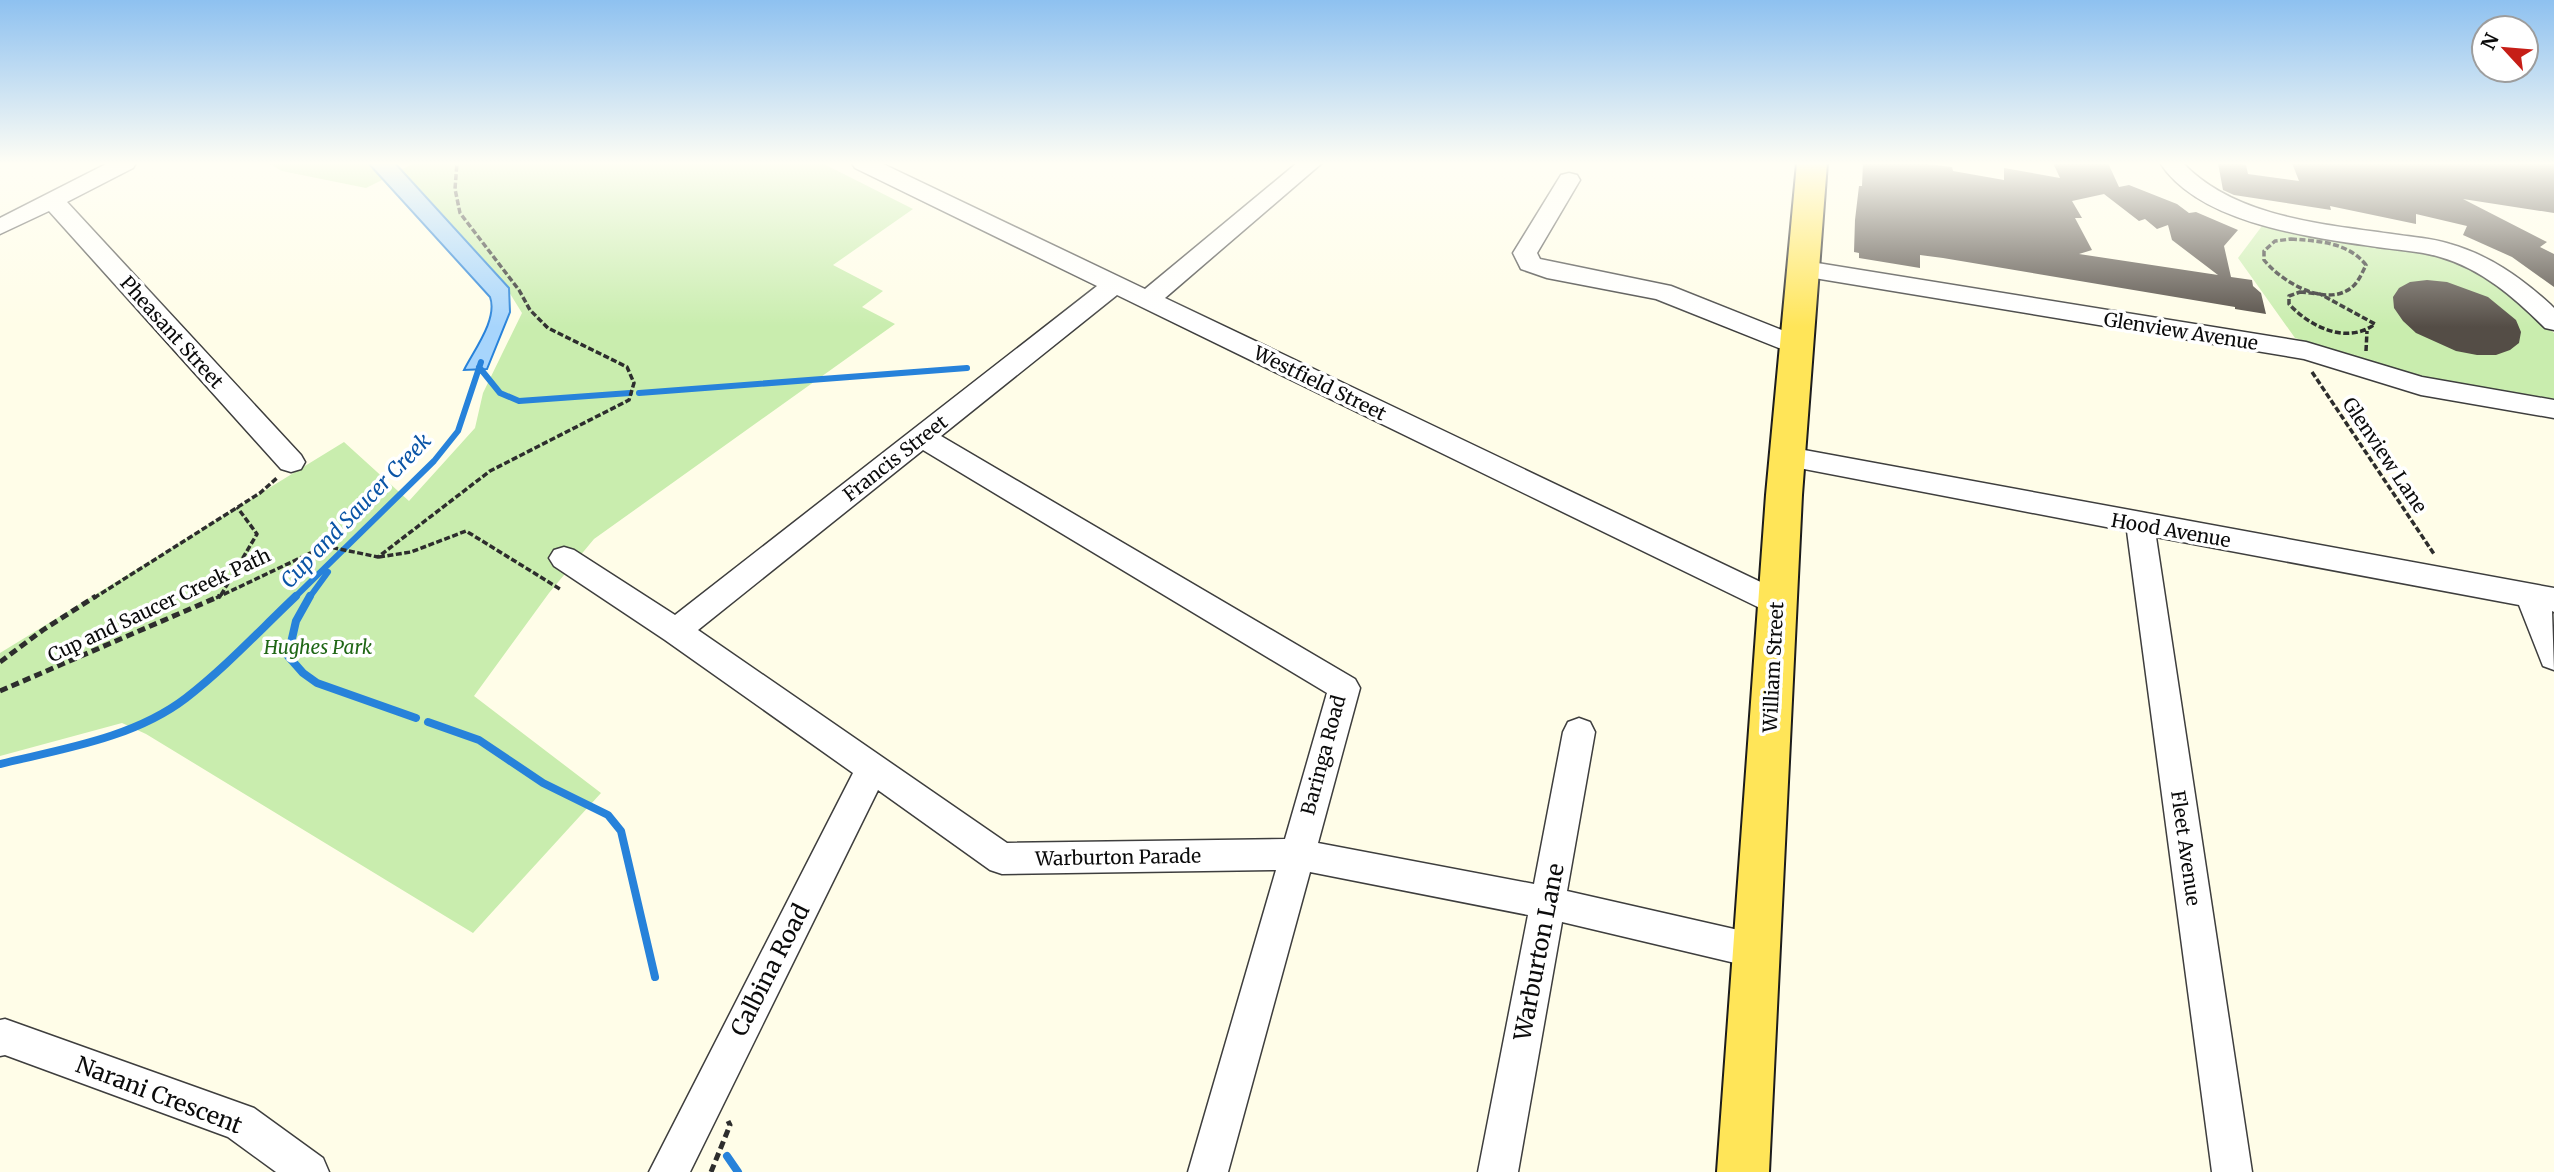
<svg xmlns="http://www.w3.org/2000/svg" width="2554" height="1172" font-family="Merriweather,serif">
<rect width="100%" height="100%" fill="#fffde8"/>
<path fill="#c9edae" d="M268,163H395L402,169L415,163H822L913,209L833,265L883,291L862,307L895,324L594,539L549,593L474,696L601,793L473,933L146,734L122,723L0,756V653L344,442L409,501L475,428L483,393L522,313L509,292L402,170L366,188L282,171Z
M2262,226L2429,253C2485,267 2513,295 2554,333V399L2419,376L2295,338L2238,258Z"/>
<path fill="#a7d5fc" stroke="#2782da" stroke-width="2" d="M368,163H395L509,288L510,312L487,369L464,370C474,350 498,319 490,297Z"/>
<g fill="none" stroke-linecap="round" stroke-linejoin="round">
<path stroke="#2782da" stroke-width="6" d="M479,367L500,393L519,401L630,393
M639,393L967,368
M294,598L434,461L458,431L481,362
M309,598L328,572"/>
<path stroke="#2782da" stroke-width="8" d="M310,596L296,621L288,656L303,673L317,683L416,718
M428,722L479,740L543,783L608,815L621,831L655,977
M0,764C62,749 134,738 186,698C225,668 260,630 296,596
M727,1156L738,1172"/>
</g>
<path fill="#544d46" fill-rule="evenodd" d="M1863,163H1919L1952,167L1953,171L2004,180V168L2060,178L2053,163H2108L2119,187L2129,185L2177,204L2189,213L2196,212L2238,230L2224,246L2231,277L2252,280L2253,286L2261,293L2266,314L2235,309V307L1943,258L1920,255V268L1859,258V253L1854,252L1855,220L1859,186H1862ZM2104,194L2139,221L2145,219L2157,229L2168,225L2172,240L2218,275L2079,254L2092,250L2075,218H2082L2072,201Z
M2218,163L2243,164L2246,165L2248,174L2299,181L2292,163H2554V213L2463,199L2547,242L2540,247L2554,254V287L2512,257L2463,235L2467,226L2416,214V224L2330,206L2331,210L2234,195L2223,190Z
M2427,280L2447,282L2488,297L2516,320L2521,332L2519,343L2510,350L2496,355H2477L2456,351L2416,333L2403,321L2394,308L2393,297L2399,288L2410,282Z"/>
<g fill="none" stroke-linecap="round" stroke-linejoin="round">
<defs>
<path id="minor" d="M108,163H136L133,168L67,202L301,455L305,462L301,469L291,472L281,469L49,211L0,234V218Z
M852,163H881L1145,289L1297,163H1322L1165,298L1788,595L1792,603L1788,611L1777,615L1766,611L1117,295L941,436L1355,679L1360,688L1318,843L1534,884L1563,732L1568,722L1579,718L1590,722L1595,732L1567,891L1756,934L1769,939L1774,951L1769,963L1756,968L1562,922L1518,1172H1478L1528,915L1310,872L1228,1172H1188L1276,870L1002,874L990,870L878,790L690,1172H649L853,773L665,640L554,566L549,558L554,550L564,547L574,550L675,615L1097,286L855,168ZM923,450L1327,693L1285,839L1007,843L698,630Z
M2160,163H2183C2234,217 2322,224 2392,234C2411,237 2432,238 2450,244C2489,255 2520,277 2550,304L2554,308V330L2545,328C2515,298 2482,269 2440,257C2420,251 2398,250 2377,247C2310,237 2200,224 2160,163Z
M1569,173L1577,175L1580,180L1537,253L1540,259L1671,286L1807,340L1811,346L1807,352L1798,355L1789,352L1656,299L1547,278L1521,269L1513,253L1561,175Z
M1805,261L2306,342L2422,377L2554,400V418L2421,395L2304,359L1796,275L1793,269L1796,263Z
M1788,447L2554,588V612L2552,611L2554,670L2543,666L2519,605L2156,537L2252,1172H2212L2127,531L1778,464L1774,457L1778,450Z
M5,1019L254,1108L323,1158L329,1172H276L228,1137L5,1055L0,1056V1020Z"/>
<path id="major" d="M1797,163H1827L1802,495L1769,1172H1717L1766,495Z"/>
</defs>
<use href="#minor" stroke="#3e3e3e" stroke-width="3"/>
<use href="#major" stroke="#1c1c1c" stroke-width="4"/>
<path stroke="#2d2d2d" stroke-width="3.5" stroke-dasharray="6 2.5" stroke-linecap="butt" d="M2291,239C2318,241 2348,242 2366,265C2362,273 2358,283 2351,288C2324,308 2281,281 2264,260V251L2275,241Z
M2300,292L2320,294L2375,324C2347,345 2310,327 2289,304V296Z
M2366,351L2367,331
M2312,372L2434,554
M379,557L411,552L466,531L560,589
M221,595L257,534L237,507
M94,598L260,493L278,477
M216,598L319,549L330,547L378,557L490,471L629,400L634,383L627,367L548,328L530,310L519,290L460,213L455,189L457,163"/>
<path stroke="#2d2d2d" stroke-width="5" stroke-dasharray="8 4.5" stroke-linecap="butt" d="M0,662L43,630L96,596
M0,691L220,596
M711,1172L730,1125L728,1121"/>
<use href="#minor" fill="#fff" fill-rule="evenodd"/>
<use href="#major" fill="#ffe558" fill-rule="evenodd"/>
</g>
<linearGradient id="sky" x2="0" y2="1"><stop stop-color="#8ec1f0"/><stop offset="0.5" stop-color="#fffef5"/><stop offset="1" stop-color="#fffef5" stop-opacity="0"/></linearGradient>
<rect width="2554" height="327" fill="url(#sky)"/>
<g text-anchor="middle" stroke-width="7" stroke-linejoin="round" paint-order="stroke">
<g font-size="19" fill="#0b0b0b" stroke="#fff">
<text transform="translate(2181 331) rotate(9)" y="7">Glenview Avenue</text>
<text transform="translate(172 332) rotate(48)" y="7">Pheasant Street</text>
<text transform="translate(1320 383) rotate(26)" y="7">Westfield Street</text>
<text transform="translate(2385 455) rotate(56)" y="7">Glenview Lane</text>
<text transform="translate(895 458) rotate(-38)" y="7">Francis Street</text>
<text transform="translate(2171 530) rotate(10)" y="7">Hood Avenue</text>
<text transform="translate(159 605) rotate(-25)" y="7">Cup and Saucer Creek Path</text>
<text transform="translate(1773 667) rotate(-87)" y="7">William Street</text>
<text transform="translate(1323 755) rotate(-75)" y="7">Baringa Road</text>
<text transform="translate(2186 848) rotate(82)" y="7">Fleet Avenue</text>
<text transform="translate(1118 857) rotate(-1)" y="7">Warburton Parade</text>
</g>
<g font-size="19" font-style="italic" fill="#206716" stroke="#fff">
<text x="318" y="654">Hughes Park</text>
</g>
<g font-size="21" font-style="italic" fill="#0a54a6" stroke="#fff">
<text transform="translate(356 511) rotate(-46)" y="7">Cup and Saucer Creek</text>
</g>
<g font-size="23" fill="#0b0b0b" stroke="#fff">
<text transform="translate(1539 952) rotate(-79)" y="8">Warburton Lane</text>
<text transform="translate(770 970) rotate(-63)" y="8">Calbina Road</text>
<text transform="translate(159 1095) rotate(21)" y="8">Narani Crescent</text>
</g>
</g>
<g transform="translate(2505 49) rotate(296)"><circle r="33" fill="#ffffff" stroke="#9d9d9d" stroke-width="2"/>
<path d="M0-5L12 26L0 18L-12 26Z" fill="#c61e17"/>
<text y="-10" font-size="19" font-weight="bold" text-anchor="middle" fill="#0b0b0b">N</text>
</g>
</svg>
